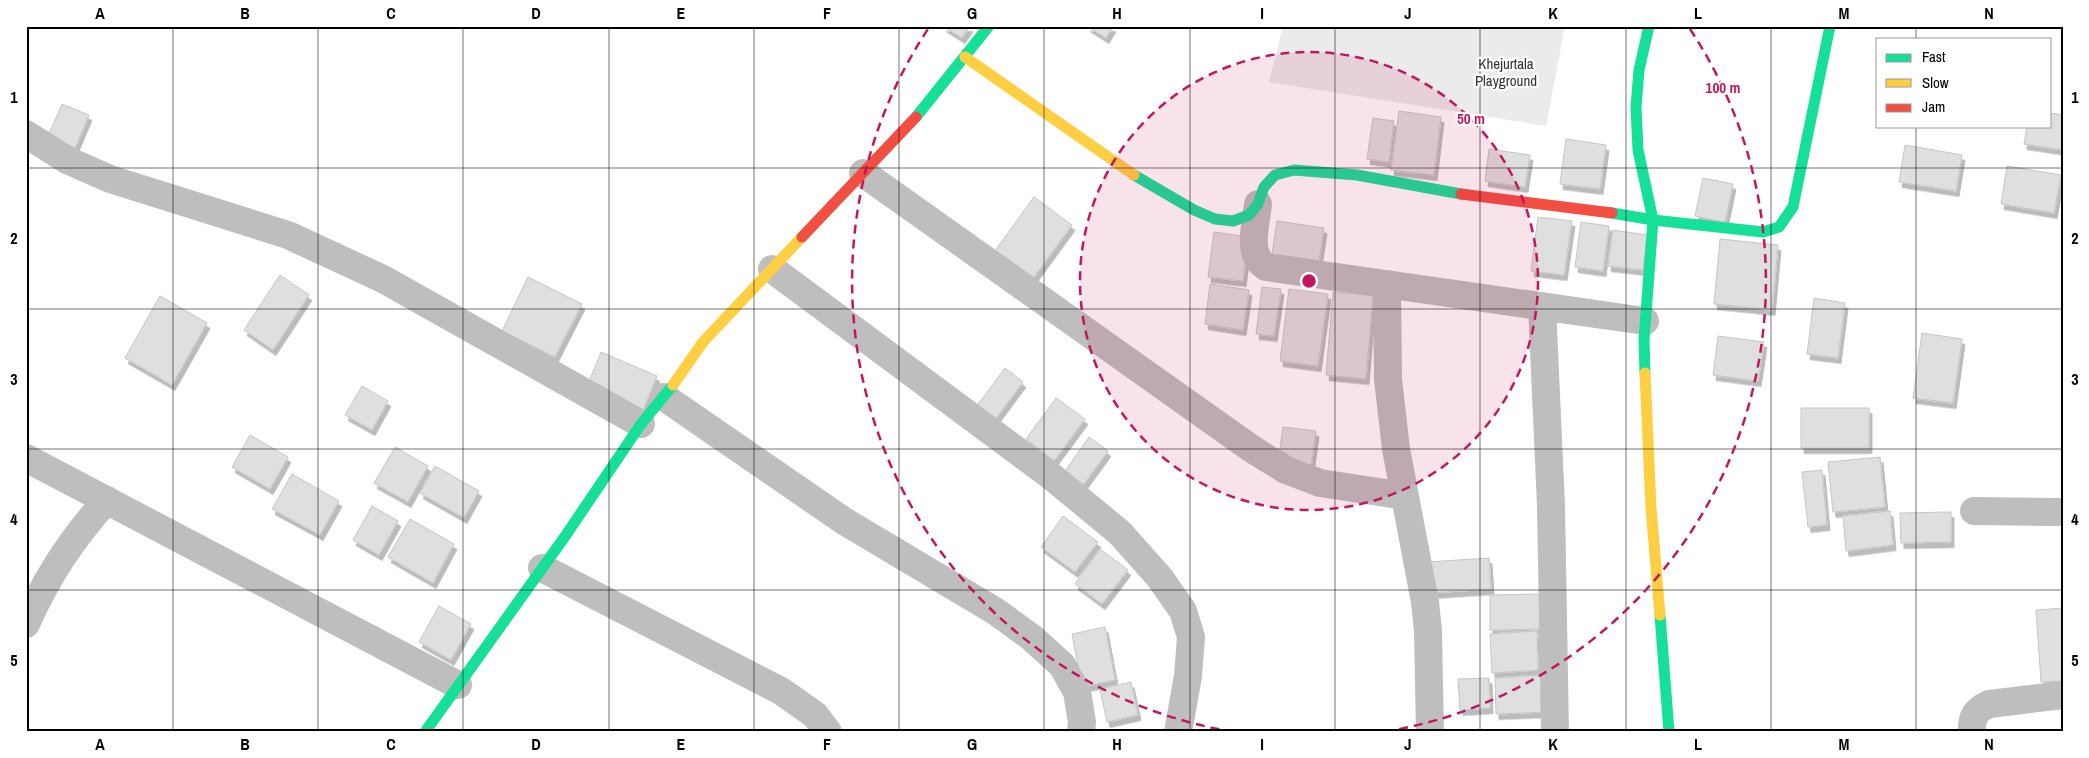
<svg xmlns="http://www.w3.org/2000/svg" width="2089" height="758" font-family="'Archivo Narrow',sans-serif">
<defs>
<filter id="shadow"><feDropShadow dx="3" dy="5.5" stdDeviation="0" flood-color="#0004"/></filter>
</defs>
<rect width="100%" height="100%" fill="#fff"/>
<path fill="#ebebeb" d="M1283,26H1565L1546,126L1269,82Z"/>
<path fill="#dfdfdf" stroke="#c6c6c6" filter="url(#shadow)" d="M943,26H970L962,38Z
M1087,26H1113L1106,38Z
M62,104L89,115L75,148L48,136Z
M1399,111L1441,117L1434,175L1391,170Z
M2050,113L2063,115V150L2024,144L2027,126H2050Z
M1373,118L1394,121L1389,162L1367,159Z
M1566,139L1606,145L1600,189L1560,184Z
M1905,145L1962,155L1956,191L1899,182Z
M1489,149L1530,155L1525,187L1485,181Z
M2007,166L2061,175L2054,213L2001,204Z
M1703,178L1733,184L1725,222L1695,216Z
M1034,197L1072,225L1032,280L994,252Z
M1538,217L1572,221L1564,275L1531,271Z
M1277,221L1324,228L1319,261L1272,254Z
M1581,222L1609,226L1603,271L1575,267Z
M1613,230L1647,235L1643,270L1608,266Z
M1214,232L1249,237L1243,281L1208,277Z
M1720,239L1778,245L1772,310L1714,304Z
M280,275L309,295L273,350L244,330Z
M528,277L582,304L555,357L502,331Z
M1210,284L1249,290L1243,330L1205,324Z
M1262,287L1281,289L1274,336L1256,334Z
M1289,289L1328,294L1318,366L1280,361Z
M1333,292L1373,295L1366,379L1326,375Z
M160,296L207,323L172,385L125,358Z
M1814,298L1845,303L1838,358L1807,354Z
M1922,333L1962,339L1953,403L1913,398Z
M1718,336L1764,342L1758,381L1713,375Z
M601,352L657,376L641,415L585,392Z
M1005,368L1023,382L991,425L973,411Z
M362,386L388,401L372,430L345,415Z
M1056,398L1085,419L1054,461L1026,439Z
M1801,408H1869V448H1801Z
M1283,427L1316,431L1311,467L1278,463Z
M250,435L288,457L270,489L232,467Z
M1089,437L1108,451L1081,488L1063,474Z
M395,447L428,466L408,502L374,483Z
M1880,457L1885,507L1833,512L1828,462Z
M435,466L479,491L464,518L420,493Z
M1822,470L1827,525L1808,527L1802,472Z
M292,474L339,501L320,535L272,509Z
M372,506L398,521L379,555L353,540Z
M1890,511L1893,545L1846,551L1843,516Z
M1951,512V542L1901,543L1900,513Z
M1063,516L1098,542L1075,572L1041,547Z
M410,519L454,544L433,583L388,557Z
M1100,549L1128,570L1102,604L1075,584Z
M1489,558L1491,589L1430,593L1427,562Z
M1542,594L1543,629L1490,630V595Z
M439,606L471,624L451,660L419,642Z
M2063,608V681L2041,682L2036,610Z
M1105,627L1115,680L1082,687L1072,634Z
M1537,631L1538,670L1492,673L1490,634Z
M1543,675L1545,712L1496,714L1495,678Z
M1489,678L1490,708L1460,710L1458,679Z
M1131,682L1138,715L1107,722L1100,689Z"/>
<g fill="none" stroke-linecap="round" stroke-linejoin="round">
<path stroke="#bebebe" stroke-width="28" d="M26,134L67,160L110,179L288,235L383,279L641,424
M863,173L1252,449L1286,470L1320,483L1405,496
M1258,204C1256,225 1246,254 1266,267L1645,321
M772,269L1051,476L1120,533L1160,578L1183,611L1191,637L1188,676L1178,732
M1387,284L1388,379L1396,449L1425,602L1428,631L1430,732
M1542,306L1551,506L1555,732
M664,397L844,521L995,611L1031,637L1062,665L1077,692L1082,722L1081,732
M26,458L458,685
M1974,511L2063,512
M542,568L781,691L815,715L828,732
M26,624C46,578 73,537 107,500
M1972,732C1971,717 1976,710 1989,704L2063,695"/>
<path stroke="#16e098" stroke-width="11" d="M916,117L989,26
M1134,175L1194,210L1215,219L1233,221L1249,215L1258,204L1264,187L1275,175L1294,170L1357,175L1461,194
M1612,213L1653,220L1763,232L1779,227L1793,207L1830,26
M1645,373L1644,340L1653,220L1638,150L1636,107L1639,70L1649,26
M1660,615L1669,732
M425,732L566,535L641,424L673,385"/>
<path stroke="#ffcf43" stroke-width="11" d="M965,57L1134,175
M1645,373L1651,508L1660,615
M673,385L703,342L802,237"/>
<path stroke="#f24e42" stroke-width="11" d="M1461,194L1612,213
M802,237L916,117"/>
</g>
<path fill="none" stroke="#000" stroke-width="1" stroke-opacity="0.55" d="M173,26V732M318,26V732M463,26V732M609,26V732M754,26V732M899,26V732M1044,26V732M1190,26V732M1335,26V732M1480,26V732M1626,26V732M1771,26V732M1916,26V39M1916,126V732M26,168H2063M26,309H2063M26,449H2063M26,590H2063"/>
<circle cx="1309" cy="281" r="229" fill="#c2185b" fill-opacity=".12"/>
<g fill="none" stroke="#c2185b" stroke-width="2.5" stroke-dasharray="9 6">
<circle cx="1309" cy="281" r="229"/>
<path d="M1234 732A457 457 0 0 1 928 29M1690 29A457 457 0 0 1 1384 732"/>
</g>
<g text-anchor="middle" stroke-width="4.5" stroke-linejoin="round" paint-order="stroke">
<g font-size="15" fill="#323232" stroke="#fff">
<text x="1506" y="69">Khejurtala<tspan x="1506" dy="17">Playground</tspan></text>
</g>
</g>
<circle cx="1309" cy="281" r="8" fill="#c2185b" stroke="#fff" stroke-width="2.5"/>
<g font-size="15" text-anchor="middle" font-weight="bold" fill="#c2185b" stroke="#fff" stroke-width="4.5" stroke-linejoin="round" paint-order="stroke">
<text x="1723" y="93">100 m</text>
<text x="1471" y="124">50 m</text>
</g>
<rect width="2089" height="758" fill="none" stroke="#ffffff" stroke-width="55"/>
<rect x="1876" y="38" width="175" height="90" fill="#ffffff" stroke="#999999"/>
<rect x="1886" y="54" width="25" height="8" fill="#16e098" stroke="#999999"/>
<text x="1922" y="62" font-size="15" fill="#000000">Fast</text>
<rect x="1886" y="79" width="25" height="8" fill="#ffcf43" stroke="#999999"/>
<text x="1922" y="88" font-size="15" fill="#000000">Slow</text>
<rect x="1886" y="104" width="25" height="8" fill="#f24e42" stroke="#999999"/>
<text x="1922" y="112" font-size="15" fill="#000000">Jam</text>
<rect x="28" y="28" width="2034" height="702" fill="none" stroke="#000" stroke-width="2"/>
<g font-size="16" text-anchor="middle" font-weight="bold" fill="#000">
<text x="100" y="19">A</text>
<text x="245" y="19">B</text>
<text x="391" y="19">C</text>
<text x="536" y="19">D</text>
<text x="681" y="19">E</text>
<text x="827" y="19">F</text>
<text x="972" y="19">G</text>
<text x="1117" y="19">H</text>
<text x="1262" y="19">I</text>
<text x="1408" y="19">J</text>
<text x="1553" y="19">K</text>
<text x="1698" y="19">L</text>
<text x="1844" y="19">M</text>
<text x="1989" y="19">N</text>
<text x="14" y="103">1</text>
<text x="2075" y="103">1</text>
<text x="14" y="244">2</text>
<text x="2075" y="244">2</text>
<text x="14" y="385">3</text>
<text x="2075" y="385">3</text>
<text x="14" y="525">4</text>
<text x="2075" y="525">4</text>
<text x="14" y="666">5</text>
<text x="2075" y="666">5</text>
<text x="100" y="750">A</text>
<text x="245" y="750">B</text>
<text x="391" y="750">C</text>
<text x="536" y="750">D</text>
<text x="681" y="750">E</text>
<text x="827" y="750">F</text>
<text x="972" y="750">G</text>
<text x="1117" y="750">H</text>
<text x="1262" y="750">I</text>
<text x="1408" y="750">J</text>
<text x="1553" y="750">K</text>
<text x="1698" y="750">L</text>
<text x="1844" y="750">M</text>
<text x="1989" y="750">N</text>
</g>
</svg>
